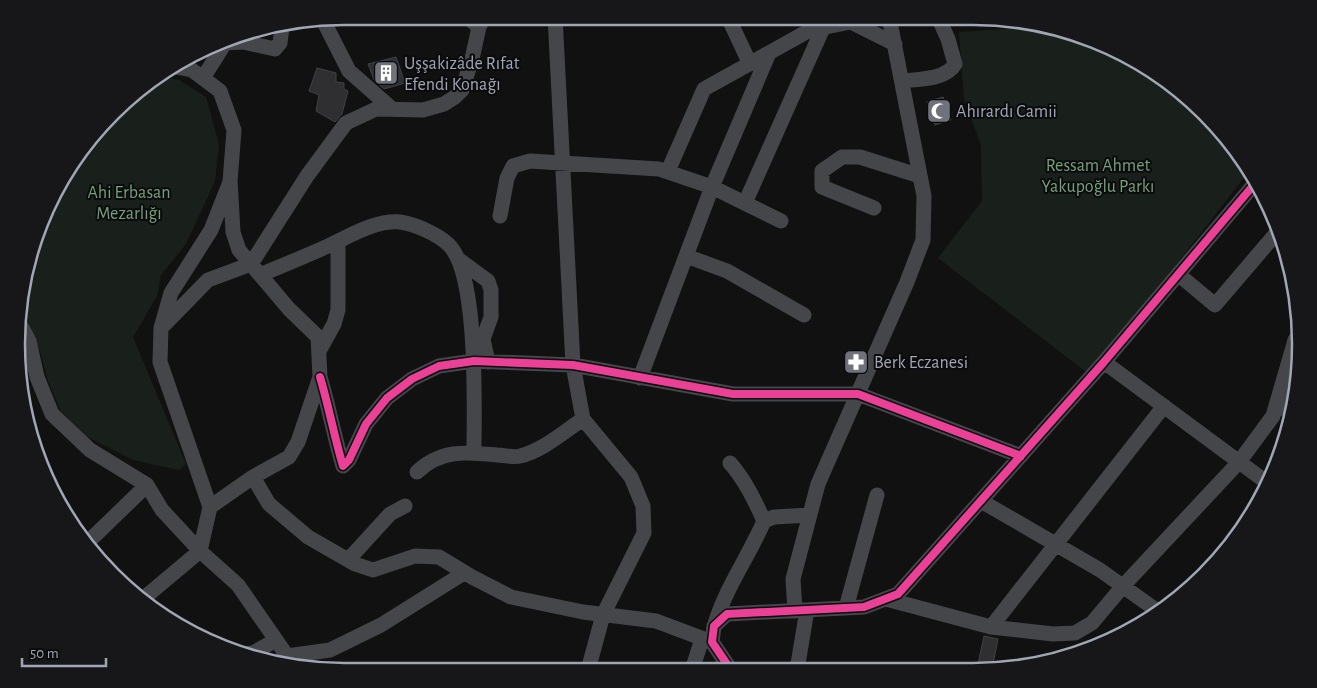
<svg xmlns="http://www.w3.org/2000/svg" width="1317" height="688" font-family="'Alegreya Sans',sans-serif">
<rect width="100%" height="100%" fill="#111"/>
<path fill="#19201b" d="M1049,26C1106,35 1185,85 1221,129C1231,142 1240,157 1250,170L1090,375L938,258L982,201L981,145L964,99L959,32Z
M160,76L179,80L206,97L219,144L215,181L186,244L161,275L157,296L133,337L186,464L179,470L133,460L86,436L61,411L48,381L40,351L22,318L27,259L71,162L144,84Z
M20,340L29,377L28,407L17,366Z"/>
<path fill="#2f2f31" stroke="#404145" d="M396,57L405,83L384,89L374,80L368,64Z
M317,68L336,73V82L344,83V89L348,91L342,114L335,122L316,111L319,95L309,91Z
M943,97L951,120L935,125L927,102Z
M984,636L998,639L992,669H977Z"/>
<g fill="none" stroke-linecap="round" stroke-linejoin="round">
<path stroke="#45464a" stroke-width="15" d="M466,16L479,27
M555,16L573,365L583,419L631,477L643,506L644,533L603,615L588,670
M728,17L750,64
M323,20L349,71L391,108
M176,67L192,70L220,91L234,130L230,182L211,230L171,293L161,328L160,362L210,507
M203,78L225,43L243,42L275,49L280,43L282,27
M902,81C918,79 946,80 955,64L948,39L938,17
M668,171L704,89L810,30L851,22L895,44
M745,203L823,28
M874,208L822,187V171L842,157H860L920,176
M500,216L507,178L513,166L530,161L659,169L712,187L781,221
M686,256L727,271L804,315
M458,259L488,281L491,290V317L483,339L488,362
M262,274C284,265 306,256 328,246C350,236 375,220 400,222C415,224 437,234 448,244C479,272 474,410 474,453
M1178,274L1215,305L1279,230
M164,325L208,280L251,264L307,176L346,123L376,109L423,110L444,104L455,97L462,90L472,59L479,27L485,16
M21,326L29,341L37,377L52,414L90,450L147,485L162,510L200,551L238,585L294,666
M319,351L334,324L338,310V241
M1104,362L1269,484
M320,377C329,407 334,436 343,466L349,460L366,424L387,398L412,379L439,366L474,361L573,365L733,394H858L1021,456
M640,378L712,187L769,53
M1279,409L1297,385
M730,463C745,480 755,501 764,521
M417,472C441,449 466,452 497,455C504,455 514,458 520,456C542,451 565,431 583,419
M253,477L269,504L308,537L355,564L373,570L415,556L439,557L472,577L511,597L583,612L656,621L712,642
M981,501L1100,570L1159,612
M88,542L147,485
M348,560L390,514L405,506
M144,598L200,551L210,507L253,477L289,457L298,442L320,377L318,337L289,309L239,250L233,232L230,180
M886,599L991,627L1053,634L1075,633L1092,623L1123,586L1239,462L1273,416L1295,340L1299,335
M846,608L877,495
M795,611L793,579L818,484L907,282L923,240L924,196L889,17
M715,624C726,587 749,556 764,521L774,517L810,515
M991,627L1164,406
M242,654L253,653L276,640
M287,656L330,650L381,625L464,573
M692,670L702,639
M731,670L712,642L714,626L727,614L864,607L898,594L1104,362L1257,181
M797,670L807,610"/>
<defs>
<path id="cycleway" d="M320,377C329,407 334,436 343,466L349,460L366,424L387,398L412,379L439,366L474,361L573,365L733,394H858L1021,456
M731,670L712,642L714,626L727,614L864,607L898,594L1104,362L1257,181"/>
</defs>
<use href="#cycleway" stroke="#0b0b0d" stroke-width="11"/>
<use href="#cycleway" stroke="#ea4096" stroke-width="8"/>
</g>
<defs>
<symbol id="building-square" viewBox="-11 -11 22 22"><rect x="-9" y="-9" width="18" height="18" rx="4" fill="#6f727b" stroke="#0b0b0d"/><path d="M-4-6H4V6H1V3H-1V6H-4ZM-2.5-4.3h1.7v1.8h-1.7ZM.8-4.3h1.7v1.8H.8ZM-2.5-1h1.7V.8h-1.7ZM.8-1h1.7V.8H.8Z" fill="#fff"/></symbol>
<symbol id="mosque-square" viewBox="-11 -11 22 22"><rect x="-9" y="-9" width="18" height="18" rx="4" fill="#6f727b" stroke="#0b0b0d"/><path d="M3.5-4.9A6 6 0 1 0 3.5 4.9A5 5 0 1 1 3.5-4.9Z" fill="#fff"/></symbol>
<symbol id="pharmacy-square" viewBox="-11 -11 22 22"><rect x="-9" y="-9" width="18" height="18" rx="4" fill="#6f727b" stroke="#0b0b0d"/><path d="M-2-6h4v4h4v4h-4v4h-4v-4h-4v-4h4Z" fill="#fff"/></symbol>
</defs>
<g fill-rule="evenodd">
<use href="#building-square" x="372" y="59" width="28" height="28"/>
<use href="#mosque-square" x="925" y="97" width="28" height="28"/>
<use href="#pharmacy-square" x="842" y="348" width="28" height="28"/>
</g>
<g text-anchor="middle" stroke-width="4" stroke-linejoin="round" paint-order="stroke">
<g font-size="18" fill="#a1a6b4" stroke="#0b0b0d" text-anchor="start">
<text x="404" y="69">Uşşakizâde Rıfat<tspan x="404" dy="21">Efendi Konağı</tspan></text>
<text x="956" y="117">Ahırardı Camii</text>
<text x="874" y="368">Berk Eczanesi</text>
</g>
<g font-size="18" fill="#76a07a" stroke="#0b0b0d">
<text x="1098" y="171">Ressam Ahmet<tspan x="1098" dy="21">Yakupoğlu Parkı</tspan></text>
<text x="129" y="198">Ahi Erbasan<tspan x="129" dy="21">Mezarlığı</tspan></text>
</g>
</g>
<path d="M0 0H1317V688H0ZM344 25H973A319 319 0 0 1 1292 344V344A319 319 0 0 1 973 663H344A319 319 0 0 1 25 344V344A319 319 0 0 1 344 25Z" fill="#17171a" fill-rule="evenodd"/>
<path fill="none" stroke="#a1a6b4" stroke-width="2.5" d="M344 25H973A319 319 0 0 1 1292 344V344A319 319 0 0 1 973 663H344A319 319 0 0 1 25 344V344A319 319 0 0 1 344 25Z"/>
<path d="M22 658v8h84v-8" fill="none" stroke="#a1a6b4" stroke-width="2.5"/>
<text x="30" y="658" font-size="15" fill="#a1a6b4" stroke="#0b0b0d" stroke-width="4" paint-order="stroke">50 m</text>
</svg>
